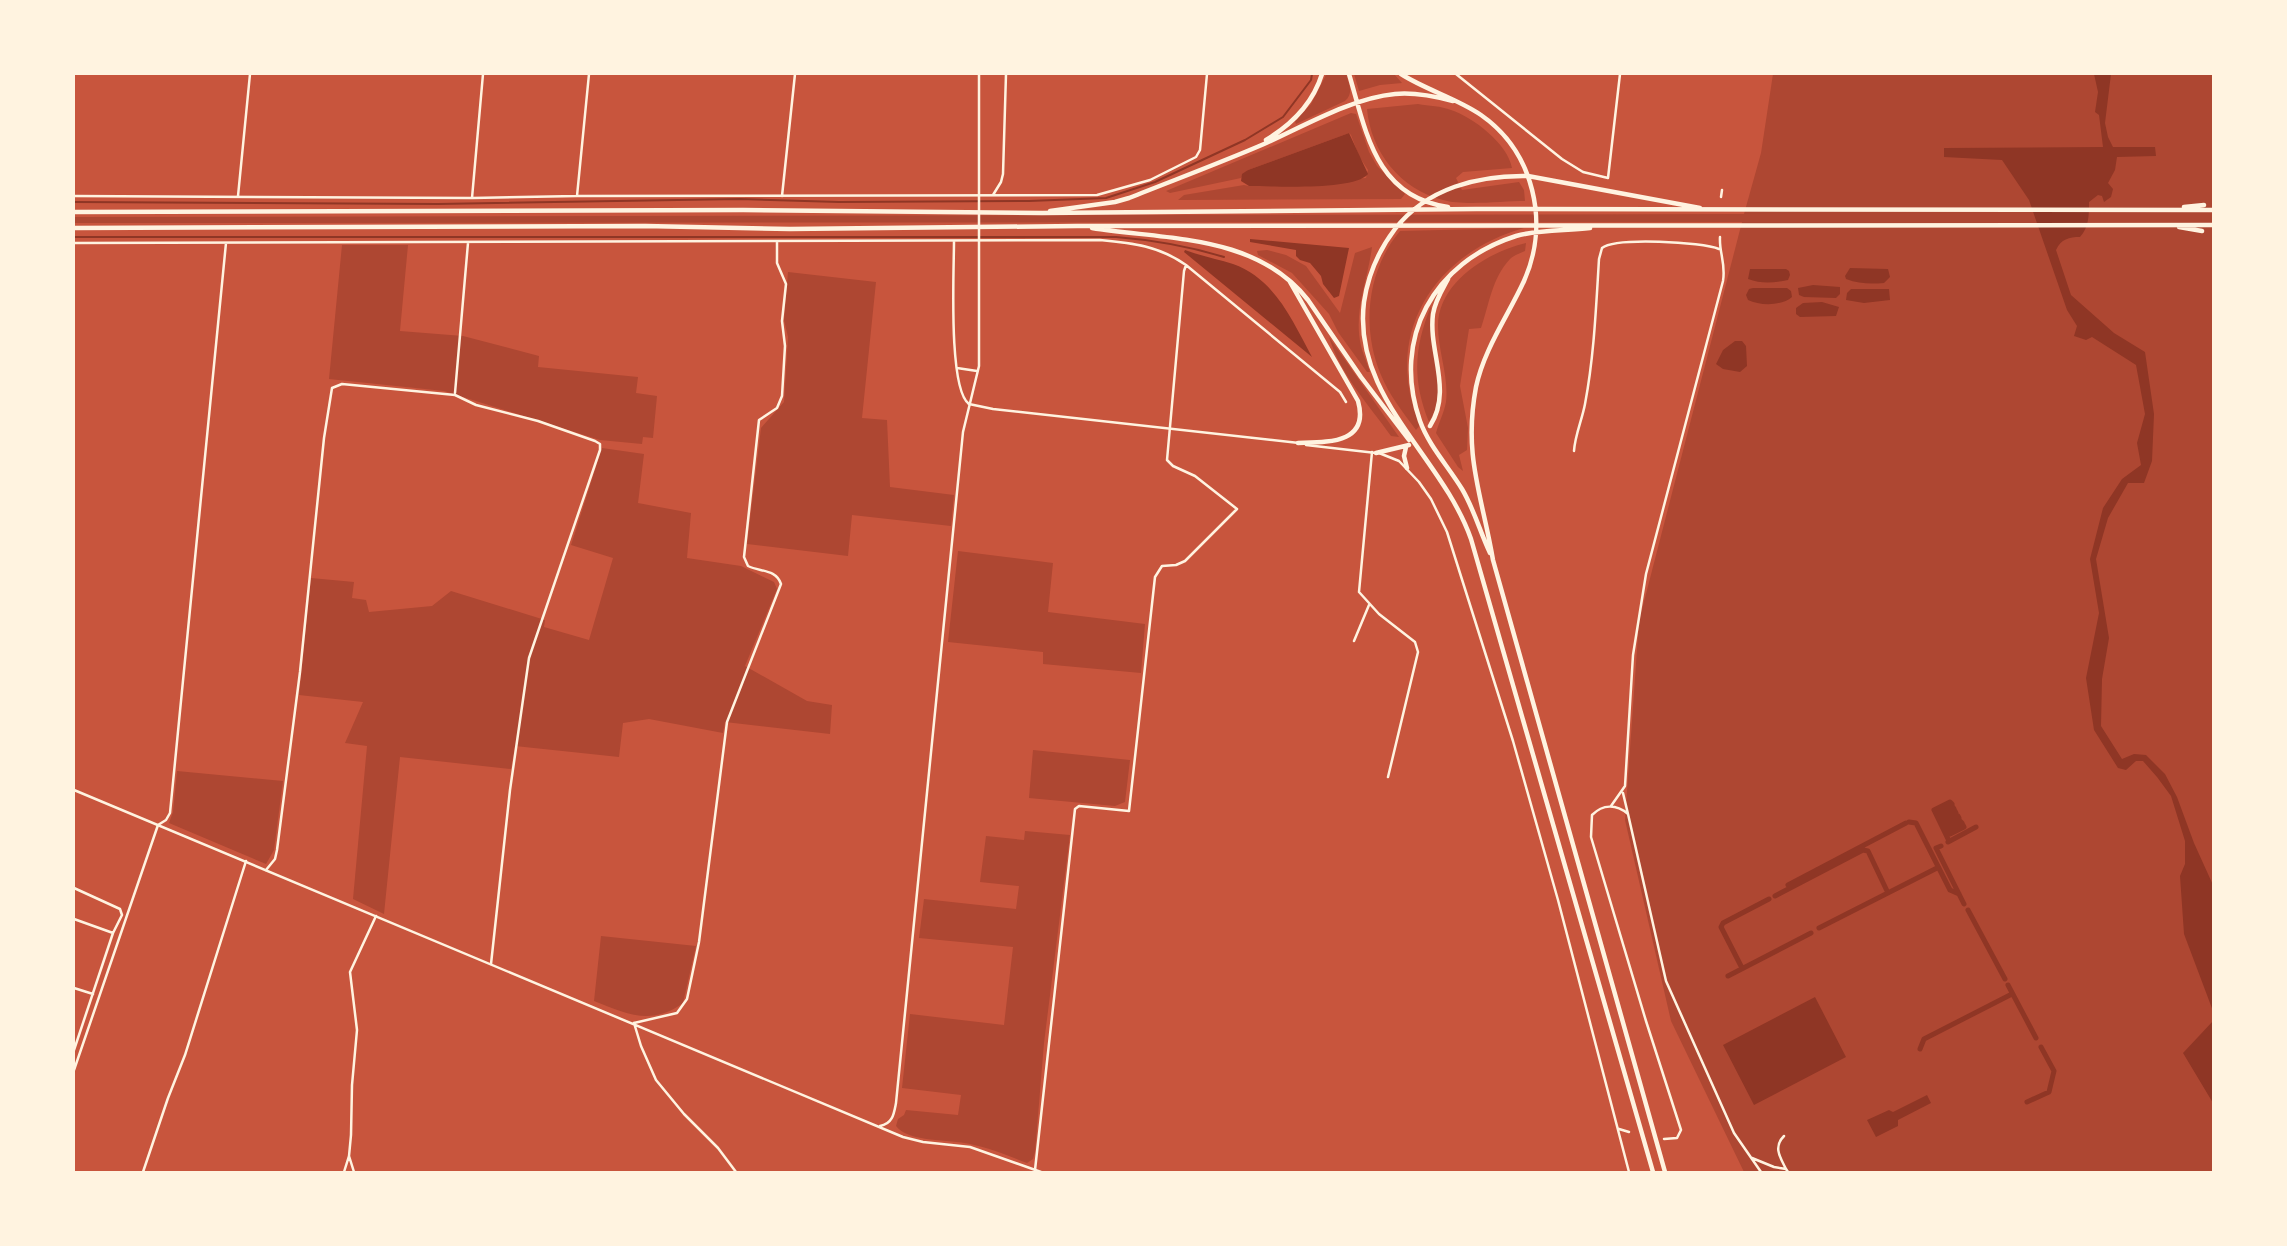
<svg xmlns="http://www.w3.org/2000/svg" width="2287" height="1246" font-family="Helvetica,sans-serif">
<rect width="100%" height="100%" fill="#c8553d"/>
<path fill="#ae4732" d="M1354,74H1394L1402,83L1380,85L1359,91Z
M1773,74H2213V1172H1744L1671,1021L1625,820L1639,621L1742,222L74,223V217L1744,214L1761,153Z
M1326,75L1346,74C1349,84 1354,93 1345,101L1296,124L1295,121L1311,104Z
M1418,104C1429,106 1441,106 1451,110C1473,117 1508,144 1512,168L1463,172L1456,178L1462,190L1519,182L1524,190L1525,201C1502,201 1464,206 1443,200C1400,189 1371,152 1367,109Z
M1351,113L1356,114L1369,152L1377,166L1405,194L1401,199L1178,200L1184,195L1244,185L1249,186L1366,178L1368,170L1359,156L1351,135L1349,133L1248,170L1241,178L1170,193L1166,191Z
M1524,228C1435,253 1381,334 1420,425L1416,430C1403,412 1389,395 1381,375C1361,328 1367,270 1400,231Z
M1526,243L1525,251C1521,253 1514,255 1510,259C1492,278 1489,305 1481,328L1469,329L1460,386L1468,428L1467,450L1459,455L1463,471L1458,467L1436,433C1439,422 1444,413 1446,402C1449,377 1438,351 1438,326C1438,282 1488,252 1526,243Z
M342,245H408L400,331L463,336L539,356L538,367L638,377L636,393L657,396L653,438L643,437L642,444L600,440L444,391L329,379Z
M1372,247C1368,279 1353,312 1361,346C1363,354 1367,363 1370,372H1367L1338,332L1329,314L1292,273L1258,255L1257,251L1267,250L1286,255L1306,266L1340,313L1355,253Z
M788,272L876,282L862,418L887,420L890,487L954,495L951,526L852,515L848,556L747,544L761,428L784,402L788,337L784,320Z
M1431,306C1426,344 1452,387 1429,422C1412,380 1414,348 1431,306Z
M1329,337L1399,437L1391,436C1369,405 1340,374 1329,337Z
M602,448L644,454L638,503L691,513L687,558L741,566L774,582L777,589L745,666L807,701L832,705L830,734L725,722L723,733L649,719L623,723L619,757L515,746L511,769L400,757L384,914L353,899L367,746L345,743L363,702L299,695L311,578L354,582L352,598L366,600L369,612L432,606L451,591L545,620L544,627L589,640L613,558L571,545Z
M958,551L1053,563L1048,612L1145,624L1141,673L1043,664V652L948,642Z
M1033,750L1130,760L1125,802L1115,806L1029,798Z
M177,771L283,781L274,850L266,864L169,823L173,812Z
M1025,831L1070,835L1044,1043L1035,1152L1033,1159L1027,1163C1009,1156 990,1148 970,1144C950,1139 909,1143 896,1126L898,1119L904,1115L906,1110L958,1115L961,1095L902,1088L910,1014L1004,1025L1013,947L919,938L924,899L1016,909L1019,886L980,882L986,836L1024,840Z
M601,936L696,946L683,1003C652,1026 626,1014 594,1001Z"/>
<path fill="#8f3625" d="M2094,74H2111L2105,123L2108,137L2113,147H2155L2156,156L2117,157L2115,170L2108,183L2113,189L2111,197L2104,202L2102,196L2098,195L2089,202C2089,215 2089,227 2080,237C2069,237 2061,239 2056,250L2071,295L2114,333L2145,352L2154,414L2152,461L2144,483H2128L2108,518L2096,559L2109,638L2102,679L2101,726L2122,759L2134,754L2146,755L2165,774L2177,797L2194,843L2213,885V1011L2184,934L2180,876L2185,864V841L2171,796L2157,777L2143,761H2136L2126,770L2118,768L2094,730L2086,678L2099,613L2090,559L2103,508L2122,479L2141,465L2137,443L2145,414L2136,365L2092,337L2086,340L2074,336L2077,326L2067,310L2029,200L2002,160L1944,157V148L2103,147L2099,115L2095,112L2098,92Z
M1349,133L1368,174C1354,191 1273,186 1249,186L1241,181L1242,174L1248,170Z
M1250,239L1349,248L1339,296L1334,298L1323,284L1321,276L1310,263L1300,260L1296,256V250L1250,242Z
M1185,250C1201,256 1217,259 1233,264C1275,279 1292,320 1312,357L1184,252Z
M1850,268L1888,269L1890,277L1884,283C1871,284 1859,284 1846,279L1845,276Z
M1750,269H1786L1789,271L1790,275L1788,280C1774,283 1761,284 1748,279Z
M1813,285L1840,287V294L1836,298L1804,297L1799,295L1798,288Z
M1753,288H1787L1791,291L1792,297C1782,306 1760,306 1748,300L1746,295L1749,289Z
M1851,289H1889L1890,300L1864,303L1846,300L1847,293Z
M1822,302L1839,307L1836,316L1800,317L1796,314V308L1803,303Z
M1735,341H1742L1746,346L1747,366L1740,372L1723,369L1716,364L1723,350Z
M1815,997L1846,1057L1754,1105L1723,1045Z
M2213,1021V1103L2183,1053Z
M1927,1095L1931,1103L1898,1120V1126L1876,1137L1867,1120L1889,1110L1893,1112Z"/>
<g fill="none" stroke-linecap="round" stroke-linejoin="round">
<path stroke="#8f3625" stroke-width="2" d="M74,202L438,204L740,199L839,202L1029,201L1106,198L1155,182L1245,140L1283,117L1311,80L1312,74
M74,237H1116C1154,240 1188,246 1224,257"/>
<path stroke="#8f3625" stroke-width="5" d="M1909,822L1916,823L1950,890L1959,894
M1949,841L1934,810L1950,802L1952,804L1937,811L1938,813L1952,806L1954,809L1940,816L1941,818L1955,811L1956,813L1942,821L1943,823L1958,816L1959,818L1945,825L1946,828L1960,821L1962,823L1947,830L1948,832L1963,825L1964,827L1950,834
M1948,842L1976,827
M1941,846L1936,848L1964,904
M1788,885L1906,823
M1775,896L1863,850L1868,851L1888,893
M1968,910L2005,979
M1819,928L1937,868
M1742,968L1721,927L1723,923L1769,899
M1728,976L1811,933
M2008,985L2036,1038
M1920,1049L1924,1039L2012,994
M2027,1102L2049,1092L2054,1071L2041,1047"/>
<path stroke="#fff3e0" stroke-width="2.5" d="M1456,74L1562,159L1583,172L1608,178L1620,74
M993,195L1001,182L1003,174L1006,74
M74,196L472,198L577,196L1097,195L1150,180L1196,157L1200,150L1207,74
M238,196L250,74
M577,196L589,74
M782,196L795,74
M1721,197L1722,190
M472,198L483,74
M954,241C954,270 948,389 969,404
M74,243L1100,240C1133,243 1159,246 1186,265L1340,392L1346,402
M957,368L977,371
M455,393L468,243
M1574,451C1575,435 1582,420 1585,404C1594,357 1596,308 1599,259L1602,248C1616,237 1702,242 1719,249
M1372,452L1359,592L1379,614L1415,642L1418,652L1388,777
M1379,453L1399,461L1419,482L1431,499L1447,532L1513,741L1558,900L1629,1172
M1354,641L1369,605
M1623,793L1628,814
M1611,806L1625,786L1633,655L1646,574L1723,281C1726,263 1719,253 1720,237
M266,870L275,859L277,850L300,672L324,438L332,388L342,384L455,395L476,405L538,421L595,441L600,444V450L529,658L510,790L491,964
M74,888L120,909L122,915L113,933L74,1050
M74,919L113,933
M74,988L93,994
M634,1023L677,1013L687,999L699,942L727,722L781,584C776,569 760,572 748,566L744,557L759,420L777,408L782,396L785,346L782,321L786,284L777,263V242
M74,1070L158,825L166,820L170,813L226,243
M1619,1129L1629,1132
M1784,1136C1773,1147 1780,1157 1786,1169
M1664,1139L1677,1138L1681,1130L1646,1021L1591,837L1592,815C1603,804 1616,804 1628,814L1666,981L1734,1133L1761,1172
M349,1156L354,1172
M1752,1158L1774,1167L1786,1169L1788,1172
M1035,1170L1075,809L1079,806L1129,811L1155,577L1162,566L1176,565L1185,561L1237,509L1195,476L1173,466L1167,460L1184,271L1186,265
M143,1172L168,1098L185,1055L246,861
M344,1172L349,1156L351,1135L352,1085L357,1030L350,972L376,916"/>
<path stroke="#fff3e0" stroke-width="2.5" d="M969,404L993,409L1299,443
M1306,445L1376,453
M74,790L903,1137L923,1142L970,1147L1041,1172
M634,1023L641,1046L656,1080L684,1114L718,1148L736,1172
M880,1126C893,1124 894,1113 896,1103L963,432L979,366V74"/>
<path stroke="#fff3e0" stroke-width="4.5" d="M1349,74C1366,131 1375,197 1448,207
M1401,74C1426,90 1456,98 1481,115C1534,152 1550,223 1524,281C1508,316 1484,349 1476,387C1463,456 1482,495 1493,560L1665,1172
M1266,140C1291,125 1313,103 1322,74
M2184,207L2204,205
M1050,211L1115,202L1129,198C1174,180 1220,163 1264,144C1304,126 1352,98 1395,94C1415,92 1434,96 1453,101
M74,212L743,210L1042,213L1476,209L2214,210
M2179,227L2202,231
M74,228L645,226L790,229L1077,226L2214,225
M1092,228C1167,240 1256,234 1308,300L1361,377L1409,440
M1290,282L1358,401C1370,444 1327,442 1298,443
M1430,426C1453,390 1428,352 1433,314C1435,301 1442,290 1448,279
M1406,447L1404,456L1407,468
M1376,453L1409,445
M1490,553C1480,532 1474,509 1462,489C1448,466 1429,446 1420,421C1391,338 1434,262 1516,236C1541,229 1566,231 1590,228
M1653,1172L1471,539C1442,456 1352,397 1364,302C1368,275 1379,250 1395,229C1427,188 1478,175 1528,176L1700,208"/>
</g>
<rect width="2287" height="1246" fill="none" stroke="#fff3e0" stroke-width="150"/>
</svg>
